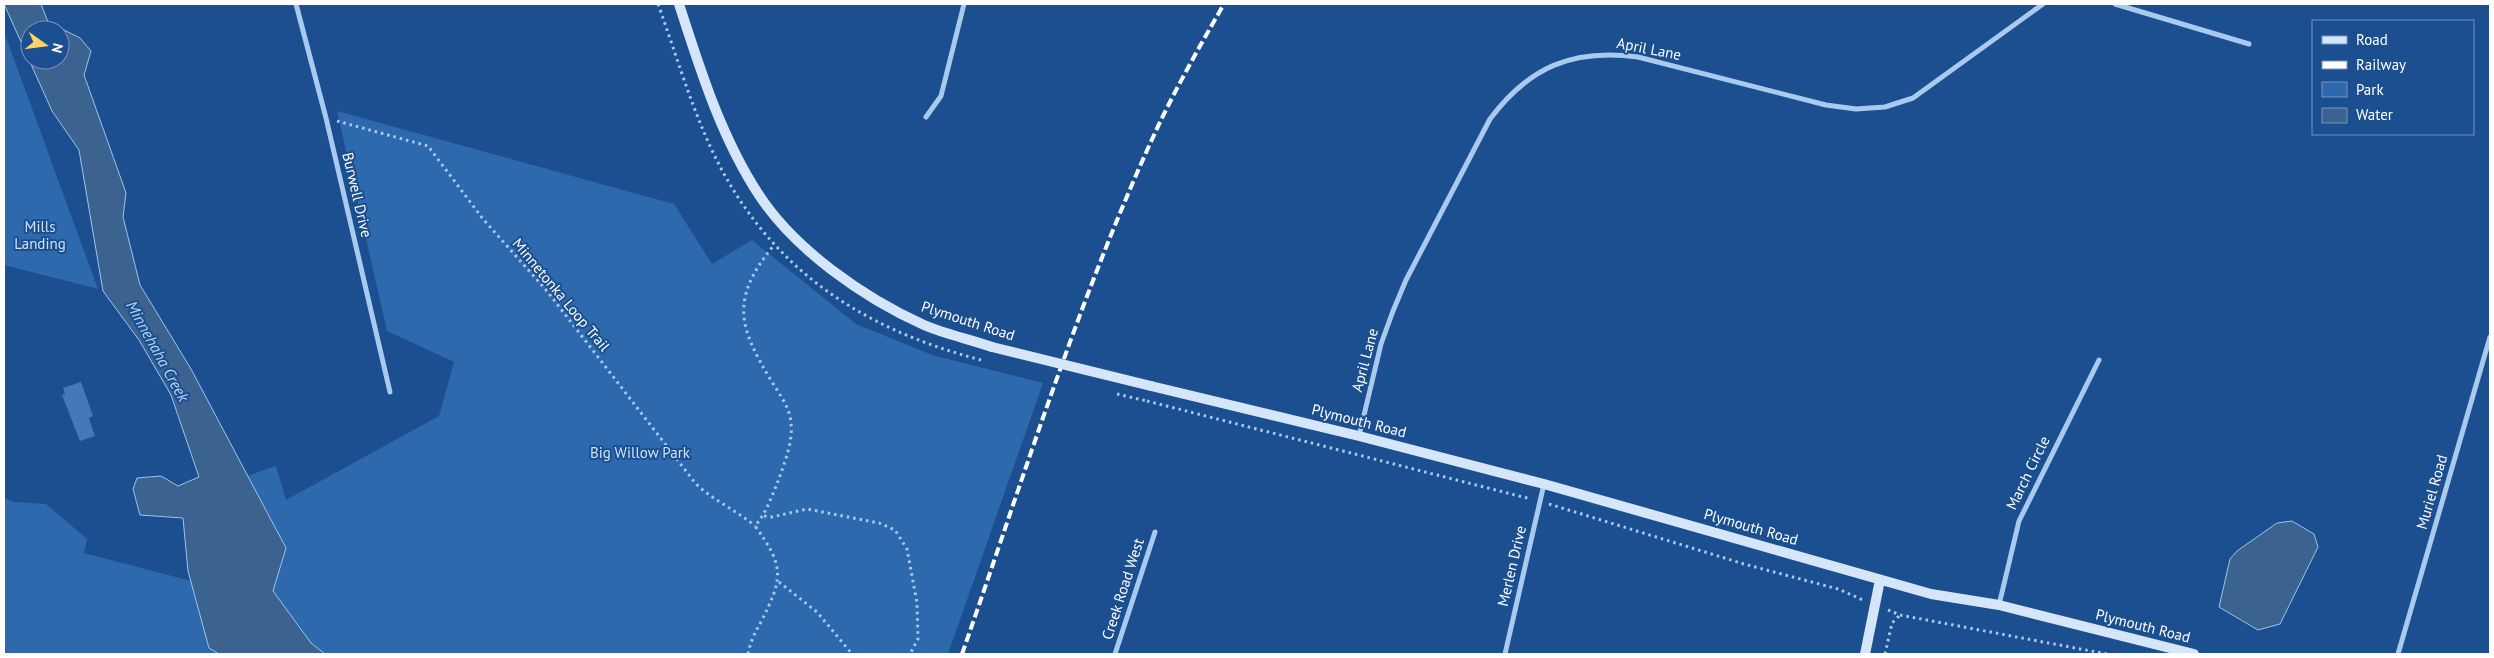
<svg xmlns="http://www.w3.org/2000/svg" width="2494" height="658" font-family="'PT Sans',sans-serif">
<rect width="100%" height="100%" fill="#1b4f8f"/>
<path fill="#2e69ad" d="M4,32L98,289L4,265Z
M337,111L674,204L712,264L752,240L856,324L932,355L1043,383L948,654H4V498L15,502L46,504L87,539L84,553L283,605L273,591L286,548L247,476L276,466L286,500L439,416L454,362L387,331Z"/>
<path fill="#3c6290" stroke="#9cc4f0" fill-rule="evenodd" d="M4,4H41L48,22L80,38L91,51L84,75L126,193L123,217L140,285L191,369L286,548L273,591L311,643L325,654H219L209,648L188,571L183,518L140,515L133,489L137,478L161,476L178,486L199,477L171,395L139,340L103,291L79,150L52,111ZM30,30H60V60H30Z
M2292,521L2314,534L2318,547L2280,624L2258,630L2219,607L2230,559L2237,551L2277,523Z"/>
<path fill="#4478b7" d="M81,382L93,416L89,418L95,436L80,441L62,395L65,394L63,388Z"/>
<g fill="none" stroke-linecap="round" stroke-linejoin="round">
<path stroke="#a9c9ee" stroke-width="3" stroke-dasharray="2.5 4" stroke-linecap="butt" d="M658,4C675,51 689,100 710,146C765,266 859,329 985,361
M337,121L428,146L483,219L547,291L696,484C714,501 736,510 755,526
M1147,401L1531,499
M1549,504L1744,564L1838,589L1863,600
M764,516L772,517L807,509L879,523L895,530L907,549L917,603L918,639L910,654
M779,582L817,612L852,654
M1888,610L1900,615L2107,654
M748,654C750,643 755,632 761,622C783,578 785,567 755,526C767,512 772,495 779,479C785,461 793,442 791,423C790,408 780,395 772,382C738,326 730,299 774,245
M1885,654L1892,623L1900,615"/>
<path stroke="#a9c9ee" stroke-width="5" d="M296,4L326,118L390,392
M2115,4L2249,44
M926,117L941,96L964,4
M1359,436L1381,344L1393,311L1406,280L1490,119C1529,67 1573,48 1638,57L1826,105L1856,109L1885,107L1913,98L2043,4
M1999,605L2019,521L2099,360
M1115,654L1155,532
M1505,654L1544,484
M2398,654L2490,337"/>
<path stroke="#d6e6fa" stroke-width="10" d="M679,4C700,69 721,137 759,195C795,250 864,298 924,325C945,334 969,339 992,347
M1151,386L1359,436L1544,484L1931,594L1999,605L2194,654
M1865,654L1880,580"/>
<path stroke="#fff" stroke-width="4" stroke-dasharray="9 4" stroke-linecap="butt" d="M962,654C1024,477 1081,290 1161,120C1180,81 1202,42 1224,4"/>
<path stroke="#a9c9ee" stroke-width="3" stroke-dasharray="2.5 4" stroke-linecap="butt" d="M1117,394L1147,401"/>
<path stroke="#d6e6fa" stroke-width="10" d="M992,347L1151,386"/>
</g>
<g text-anchor="middle" stroke-width="4" stroke-linejoin="round" paint-order="stroke">
<g font-size="15" fill="#fff" stroke="#1b4f8f">
<text transform="translate(1649 49) rotate(11)" y="5">April Lane</text>
<text transform="translate(357 195) rotate(77)" y="5">Burwell Drive</text>
<text transform="translate(561 295) rotate(50)" y="5">Minnetonka Loop Trail</text>
<text transform="translate(968 321) rotate(18)" y="5">Plymouth Road</text>
<text transform="translate(1365 360) rotate(-75)" y="5">April Lane</text>
<text transform="translate(1359 421) rotate(14)" y="5">Plymouth Road</text>
<text transform="translate(2028 473) rotate(-64)" y="5">March Circle</text>
<text transform="translate(2432 492) rotate(-74)" y="5">Muriel Road</text>
<text transform="translate(1751 527) rotate(16)" y="5">Plymouth Road</text>
<text transform="translate(1512 566) rotate(-77)" y="5">Merlen Drive</text>
<text transform="translate(1123 589) rotate(-72)" y="5">Creek Road West</text>
<text transform="translate(2143 626) rotate(14)" y="5">Plymouth Road</text>
</g>
<g font-size="15" fill="#cfe3fa" stroke="#1b4f8f">
<text x="40" y="232">Mills<tspan x="40" dy="17">Landing</tspan></text>
<text x="640" y="458">Big Willow Park</text>
</g>
<g font-size="16" font-style="italic" fill="#b5d3f5" stroke="#1b4f8f">
<text transform="translate(158 351) rotate(61)" y="6">Minnehaha Creek</text>
</g>
</g>
<rect width="2494" height="658" fill="none" stroke="#ffffff" stroke-width="10"/>
<rect x="2312" y="20" width="162" height="115" fill="#1b4f8f" stroke="#7695bc"/>
<rect x="2322" y="36" width="25" height="8" fill="#d6e6fa" stroke="#7695bc"/>
<text x="2356" y="45" font-size="15" fill="#ffffff">Road</text>
<rect x="2322" y="61" width="25" height="8" fill="#ffffff" stroke="#7695bc"/>
<text x="2356" y="70" font-size="15" fill="#ffffff">Railway</text>
<rect x="2322" y="82" width="25" height="15" fill="#2e69ad" stroke="#7695bc"/>
<text x="2356" y="95" font-size="15" fill="#ffffff">Park</text>
<rect x="2322" y="108" width="25" height="15" fill="#3c6290" stroke="#7695bc"/>
<text x="2356" y="120" font-size="15" fill="#ffffff">Water</text>
<g transform="translate(45 45) rotate(104)"><circle r="24" fill="#1b4f8f" stroke="#7695bc"/>
<path d="M0-4L9 19L0 12L-9 19Z" fill="#ffd166"/>
<text y="-8" font-size="14" font-weight="bold" text-anchor="middle" fill="#ffffff">N</text>
</g>
</svg>
